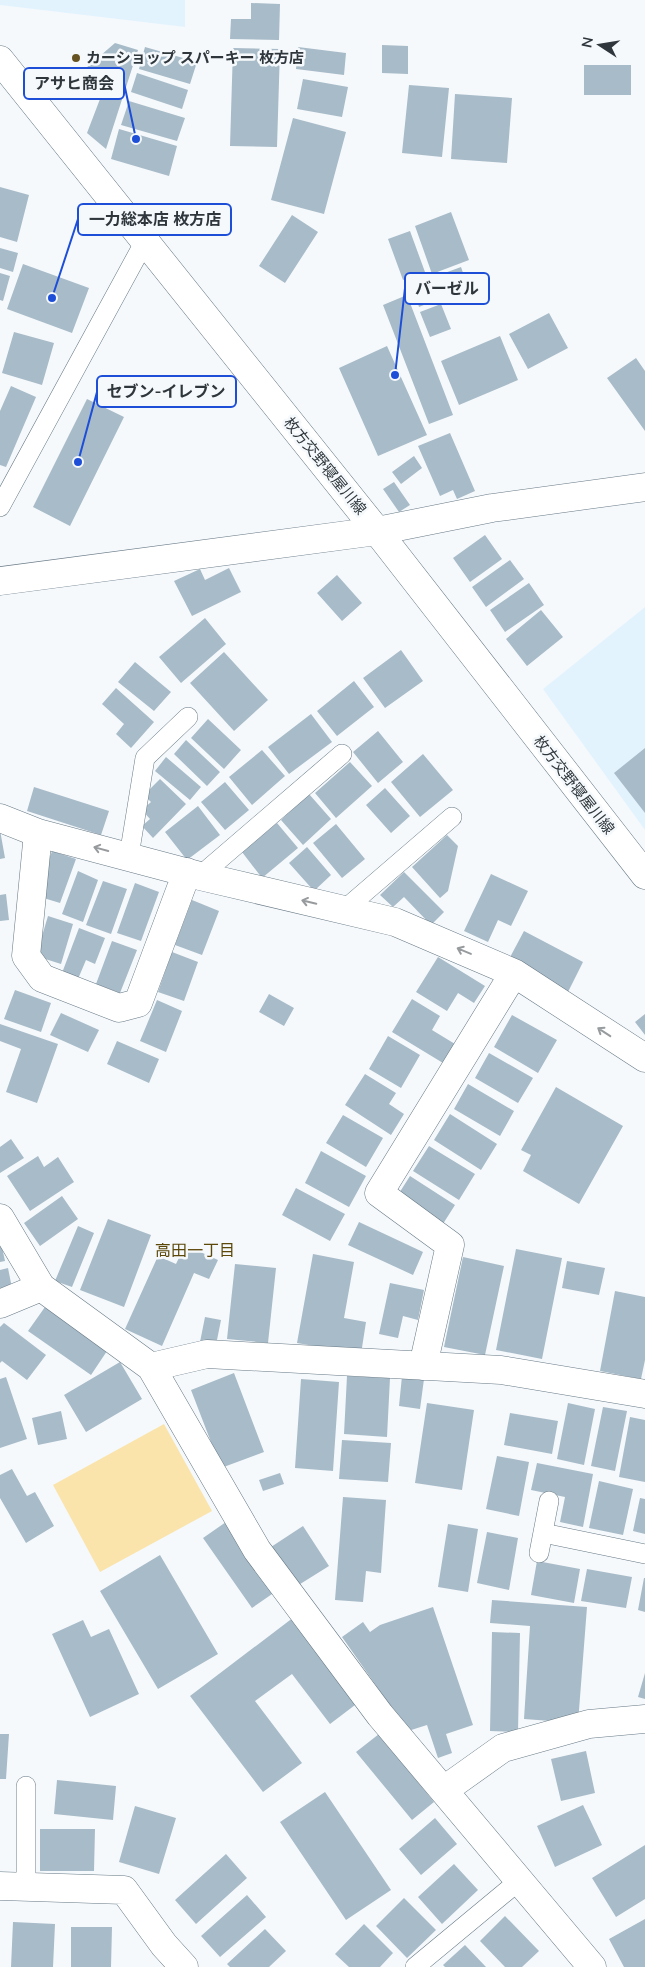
<svg xmlns="http://www.w3.org/2000/svg" width="645" height="1967" font-family="Mulish,'Noto Sans JP',sans-serif">
<rect width="100%" height="100%" fill="#f5f9fc"/>
<path fill="#e3f3fe" d="M0,0H185V27L0,5Z
M645,607V830L543,689Z"/>
<path fill="#fae4ac" d="M164,1424L212,1511L100,1572L53,1485Z"/>
<path fill="#a8bbc8" d="M251,3L280,4L279,40L230,39L231,19H251Z
M115,43L138,50L106,149L87,133L100,99L79,74Z
M382,45L408,46V74L382,73Z
M145,47L197,62L190,84L139,69Z
M298,47L346,53L344,75L296,69Z
M233,48L280,49L277,147L230,146Z
M584,65H631V95H584Z
M137,73L188,90L182,109L131,92Z
M303,79L348,87L342,117L297,109Z
M409,85L449,88L442,157L402,153Z
M455,94L512,98L507,163L451,159Z
M129,101L185,118L177,141L121,125Z
M293,118L346,132L324,214L271,200Z
M119,129L177,146L169,176L111,159Z
M0,187L29,195L17,242L0,237Z
M451,212L469,260L432,274L415,226Z
M292,215L318,232L285,283L259,266Z
M410,231L425,272L403,280L388,239Z
M0,248L18,253L13,272L0,268Z
M23,264L89,288L72,333L7,309Z
M461,267L468,287L419,307L412,285Z
M0,273L10,276L3,301L0,300Z
M407,295L453,415L429,424L383,305Z
M441,304L451,329L430,337L420,312Z
M549,313L568,348L528,369L509,334Z
M14,332L54,343L42,385L2,373Z
M500,336L518,380L459,405L441,361Z
M387,346L427,435L378,456L339,368Z
M636,358L645,371V431L607,378Z
M11,386L36,397L6,467L0,465V411Z
M87,399L124,417L70,526L33,507Z
M450,433L475,491L457,499L453,490L440,496L418,446Z
M414,456L422,468L401,484L392,472Z
M394,482L410,505L399,512L383,489Z
M485,535L502,559L470,582L453,558Z
M510,560L524,579L486,607L472,587Z
M229,568L241,592L192,616L174,581L200,569L205,580Z
M337,575L362,603L342,621L317,593Z
M529,583L544,605L505,632L490,610Z
M541,610L563,637L527,666L506,639Z
M205,618L226,644L181,683L159,657Z
M401,650L423,681L385,708L363,678Z
M224,652L268,700L234,731L190,683Z
M135,662L171,692L154,711L118,682Z
M354,681L374,707L337,736L317,711Z
M116,688L154,722L131,748L116,734L124,724L102,704Z
M311,714L332,742L289,774L268,747Z
M208,719L241,750L224,769L191,738Z
M378,731L403,762L378,783L353,752Z
M186,740L220,772L207,786L174,754Z
M645,748V813L614,773Z
M262,750L285,776L252,805L229,777Z
M423,754L453,790L420,817L391,782Z
M166,757L201,787L190,800L155,771Z
M350,762L372,786L336,818L315,793Z
M160,779L186,804L153,838L142,826L150,819L142,810L151,802L144,795Z
M225,782L249,810L225,830L201,802Z
M34,787L109,811L101,835L27,811Z
M385,788L410,816L391,833L366,805Z
M309,794L331,819L303,845L281,820Z
M198,806L220,835L187,860L165,832Z
M277,823L298,848L262,878L242,852Z
M336,824L365,859L342,878L313,843Z
M0,830L5,858L0,859Z
M447,835L458,846L448,891L440,898L412,867Z
M307,847L331,875L314,891L289,863Z
M52,851L76,859L60,903L37,896Z
M78,871L98,880L83,922L62,914Z
M404,872L444,912L431,925L404,897L393,907L380,895Z
M491,874L528,891L511,926L498,920L488,942L464,931Z
M103,881L127,889L111,934L86,925Z
M135,883L159,892L141,941L117,933Z
M6,894L9,920L0,921V895Z
M192,900L219,911L202,955L175,945Z
M48,916L73,924L61,964L36,956Z
M79,928L105,938L95,964L86,960L78,979L62,973Z
M524,931L583,962L568,992L508,961Z
M112,941L137,950L120,993L96,984Z
M172,952L198,962L184,1001L158,992Z
M438,957L485,986L474,1003L458,993L447,1011L416,992Z
M15,990L51,1003L41,1032L4,1019Z
M269,994L294,1008L284,1026L259,1012Z
M412,999L440,1016L432,1030L455,1044L443,1063L392,1032Z
M157,1000L182,1011L166,1052L140,1041Z
M61,1013L99,1030L88,1052L50,1035Z
M645,1014V1035L635,1022Z
M512,1015L557,1040L538,1073L494,1047Z
M0,1024L58,1044L37,1103L6,1092L21,1049L0,1041Z
M388,1036L420,1055L401,1088L369,1069Z
M117,1041L159,1059L149,1083L107,1064Z
M489,1053L533,1078L518,1103L475,1078Z
M365,1074L396,1093L389,1104L404,1114L391,1135L345,1105Z
M468,1084L514,1111L500,1136L454,1109Z
M556,1087L623,1126L579,1204L523,1171L531,1155L521,1150Z
M450,1114L497,1144L481,1170L434,1140Z
M343,1115L383,1138L366,1167L326,1143Z
M11,1139L24,1158L0,1173V1147Z
M429,1146L475,1174L459,1200L413,1171Z
M321,1151L366,1176L349,1207L305,1183Z
M38,1156L44,1167L58,1157L74,1182L30,1211L7,1176Z
M410,1176L455,1205L441,1227L396,1198Z
M296,1188L345,1214L330,1241L282,1215Z
M62,1196L78,1219L40,1246L24,1223Z
M108,1219L151,1235L124,1307L80,1290Z
M359,1222L423,1252L413,1275L348,1245Z
M78,1226L94,1233L72,1287L55,1281Z
M0,1238L5,1261L0,1262Z
M185,1245L218,1260L209,1279L194,1273L162,1346L125,1329L158,1256L176,1264Z
M516,1249L562,1258L542,1359L496,1350Z
M313,1254L354,1262L344,1318L366,1322L361,1354L297,1343Z
M463,1257L504,1266L485,1355L444,1347Z
M567,1261L605,1268L599,1295L562,1288Z
M235,1264L276,1268L268,1343L227,1339Z
M8,1268L13,1293L0,1295V1270Z
M390,1283L424,1290L418,1320L403,1316L398,1338L379,1334Z
M615,1291L645,1297V1360L641,1379L600,1371Z
M45,1307L107,1351L91,1375L28,1331Z
M205,1317L221,1320L216,1345L200,1342Z
M4,1323L46,1355L27,1380L2,1361L0,1363V1327Z
M120,1362L142,1399L86,1432L64,1395Z
M234,1373L264,1452L221,1468L191,1390Z
M347,1376L390,1378L387,1437L344,1434Z
M402,1376L424,1379L420,1409L399,1406Z
M6,1377L27,1439L0,1448V1379Z
M301,1379L339,1382L333,1471L295,1468Z
M427,1403L474,1410L462,1490L415,1483Z
M568,1403L595,1409L584,1465L557,1459Z
M603,1407L627,1411L615,1471L591,1466Z
M61,1411L67,1439L38,1445L32,1418Z
M510,1413L558,1421L552,1454L504,1445Z
M630,1417L645,1420V1482L619,1477Z
M342,1440L391,1443L388,1482L339,1479Z
M497,1456L529,1462L519,1516L486,1509Z
M537,1463L593,1474L583,1527L560,1522L565,1497L531,1490Z
M12,1469L27,1496L35,1492L54,1526L26,1543L0,1498V1475Z
M280,1473L284,1484L263,1491L259,1480Z
M599,1481L633,1489L623,1535L589,1528Z
M343,1497L386,1500L381,1573L366,1571L363,1602L335,1600Z
M640,1498L645,1499V1534L633,1531Z
M226,1522L275,1592L252,1608L203,1538Z
M448,1524L478,1529L468,1592L438,1587Z
M303,1526L329,1566L297,1586L271,1547Z
M487,1532L518,1538L509,1590L477,1583Z
M160,1555L218,1654L158,1689L100,1591Z
M537,1561L580,1569L574,1603L531,1595Z
M587,1569L632,1577L626,1608L581,1601Z
M644,1578H645V1612L638,1610Z
M492,1600L587,1607L578,1723L524,1719L530,1626L490,1623Z
M433,1607L473,1725L446,1734L452,1753L438,1758L427,1725L408,1731L342,1637L363,1622L370,1632L380,1625Z
M294,1617L359,1702L330,1724L292,1674L255,1701L302,1763L263,1792L190,1696Z
M83,1620L91,1637L109,1629L139,1694L90,1717L52,1634Z
M492,1632L520,1633L518,1732L490,1731Z
M645,1673V1699L638,1697Z
M0,1734H9L6,1779H0Z
M379,1734L434,1802L412,1820L356,1752Z
M586,1751L595,1793L561,1801L551,1759Z
M57,1780L116,1786L113,1820L54,1814Z
M325,1792L391,1890L346,1920L280,1822Z
M583,1805L602,1845L555,1867L537,1826Z
M135,1806L176,1818L159,1874L119,1862Z
M435,1818L457,1844L421,1875L399,1849Z
M40,1829H95L94,1871H40Z
M645,1845V1899L616,1917L592,1878Z
M226,1854L247,1878L196,1924L175,1900Z
M454,1864L478,1890L442,1924L418,1897Z
M247,1895L266,1917L220,1957L201,1936Z
M404,1898L436,1930L407,1958L376,1926Z
M505,1916L539,1951L522,1967H505L480,1941Z
M645,1919V1967H624L609,1939Z
M13,1922L55,1924L53,1967H11Z
M364,1924L393,1953L380,1967H349L335,1954Z
M71,1927H112L111,1967H71Z
M265,1929L286,1951L269,1967H230L227,1964Z
M465,1945L486,1967H445L443,1965Z"/>
<g fill="none" stroke-linecap="round" stroke-linejoin="round">
<defs>
<path id="lane" d="M0,507L145,241
M129,856L145,758L188,717
M200,876L342,754
M344,910L452,817
M543,1533L645,1554
M539,1553L549,1501
M26,1786V1886
M415,1967L520,1880"/>
<path id="street" d="M0,818L38,833L200,876L395,922L514,973L645,1058
M38,833L26,956L42,978L119,1008L138,1003L187,872
M0,1218L41,1287L151,1367L257,1550L380,1715L592,1967
M0,1304L41,1287
M423,1366L450,1245L379,1193L514,973
M151,1367L207,1354L501,1370L645,1394
M444,1790L503,1748L589,1724L645,1719
M0,1886L124,1890L164,1945L184,1967"/>
<path id="secondary" d="M0,581L377,531L492,508L645,487"/>
<path id="primary" d="M0,60L377,531L645,875"/>
</defs>
<use href="#lane" stroke="#677985" stroke-width="20"/>
<use href="#street" stroke="#677985" stroke-width="29"/>
<use href="#secondary" stroke="#677985" stroke-width="29"/>
<use href="#primary" stroke="#677985" stroke-width="29"/>
<use href="#lane" stroke="#fff" stroke-width="19"/>
<use href="#street" stroke="#fff" stroke-width="28"/>
<use href="#secondary" stroke="#fff" stroke-width="28"/>
<use href="#primary" stroke="#fff" stroke-width="28"/>
</g>
<defs><path id="oneway-shaft" d="M-6 0H5M1.5-3L5.5 0L1.5 3" fill="none" stroke-width="1.6" stroke-linecap="round" stroke-linejoin="round" transform="scale(1.25)"/></defs>
<g stroke="#979b9e">
<use href="#oneway-shaft" transform="translate(101 849) rotate(-165)"/>
<use href="#oneway-shaft" transform="translate(309 902) rotate(-167)"/>
<use href="#oneway-shaft" transform="translate(464 951) rotate(-157)"/>
<use href="#oneway-shaft" transform="translate(604 1032) rotate(-147)"/>
</g>
<circle fill="#665321" stroke="#f5f9fc" stroke-width="2" cx="76" cy="58" r="5"/>
<g text-anchor="middle" stroke-width="5" stroke-linejoin="round" paint-order="stroke">
<g font-size="15" font-weight="bold" fill="#2f373d" stroke="#f5f9fc" text-anchor="start">
<text x="86" y="63">カーショップ スパーキー 枚方店</text>
</g>
<g font-size="15" fill="#2f373d" stroke="#f5f9fc">
<text transform="translate(325 466) rotate(51)" y="5">枚方交野寝屋川線</text>
<text transform="translate(574 785) rotate(52)" y="5">枚方交野寝屋川線</text>
</g>
<g font-size="16" fill="#5c4808" stroke="#f5f9fc">
<text x="195" y="1256">高田一丁目</text>
</g>
</g>
<path fill="none" stroke="#1d4ed8" stroke-width="2" d="M136 139L124 83M52 298L78 219M395 375L405 288M78 462L97 392"/>
<g fill="#1d4ed8" stroke="#f5f9fc" stroke-width="2">
<circle cx="136" cy="139" r="5"/>
<circle cx="52" cy="298" r="5"/>
<circle cx="395" cy="375" r="5"/>
<circle cx="78" cy="462" r="5"/>
</g>
<g fill="#f5f9fc" stroke="#1d4ed8" stroke-width="2">
<rect x="24" y="68" width="100" height="31" rx="5"/>
<rect x="78" y="204" width="153" height="31" rx="5"/>
<rect x="405" y="273" width="84" height="31" rx="5"/>
<rect x="97" y="376" width="139" height="31" rx="5"/>
</g>
<g font-size="16" text-anchor="middle" font-weight="bold" fill="#2f373d">
<text x="74" y="89">アサヒ商会</text>
<text x="155" y="225">一力総本店 枚方店</text>
<text x="447" y="294">バーゼル</text>
<text x="166" y="397">セブン-イレブン</text>
</g>
<g transform="translate(600 45) rotate(282)" stroke="#f5f9fc" stroke-width="4" paint-order="stroke">
<path d="M0-4L9 19L0 12L-9 19Z" fill="#2f373d"/>
<text y="-8" font-size="14" font-weight="bold" text-anchor="middle" fill="#2f373d">N</text>
</g>
</svg>
